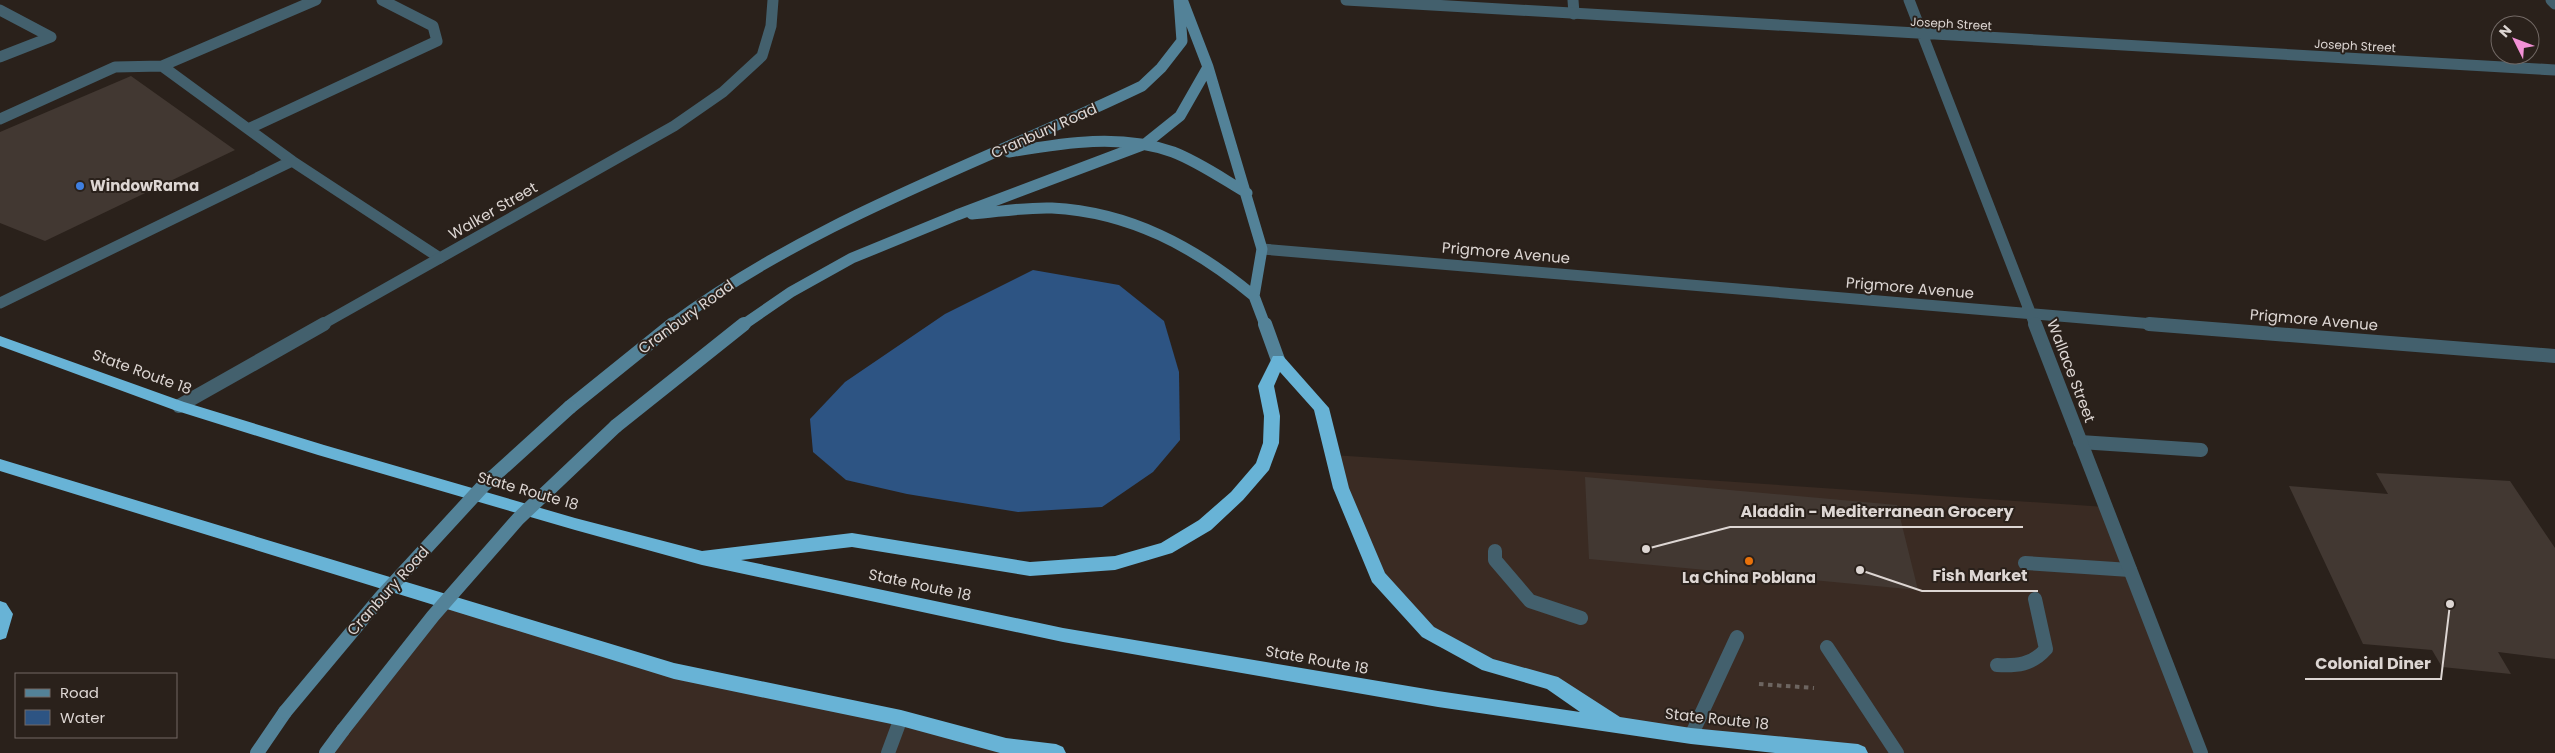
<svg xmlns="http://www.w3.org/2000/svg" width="2555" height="753" font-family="Poppins,sans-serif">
<rect width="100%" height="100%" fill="#2a211b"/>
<path fill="#3a2b23" d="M1333,455L2106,507L2201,753H1858L1618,726L1552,683L1428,632L1378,577Z
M451,602L674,671L1025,753H326Z"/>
<path fill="#2d5483" d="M1033,270L1119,285L1164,321L1179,372L1180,440L1153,472L1102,507L1018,512L907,494L846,480L813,452L810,419L845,382L945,314Z"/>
<path fill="#423832" d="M131,76L235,150L45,241L0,223V132Z
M2376,473L2510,481L2555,548V659L2498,652L2511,674L2442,667L2432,650L2363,644L2289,486L2388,494Z
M1585,477L1897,505L1918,590L1589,559Z"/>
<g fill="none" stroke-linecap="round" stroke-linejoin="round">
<path stroke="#6d6560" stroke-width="4" stroke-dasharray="4.5 4.5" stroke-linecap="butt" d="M1759,684L1814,688"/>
<path stroke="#43606d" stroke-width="11" d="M1573,0L1574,14
M0,10L51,37L0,57
M162,66L316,0
M0,119L115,67L162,66L292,161L0,303
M248,129L437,41L433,26L382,0
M292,161L440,258"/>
<path stroke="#43606d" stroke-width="14" d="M2080,442L2201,450
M1495,551V560L1530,601L1581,618
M2025,563L2130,570
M1827,647L1897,753
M1997,665C2017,666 2032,665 2046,649L2035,599
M1691,736L1737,637
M888,753L901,718"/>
<path stroke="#43606d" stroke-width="11" d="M1346,0L2555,70
M1909,0L2035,325
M2551,0L2555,4
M1262,249L2165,325
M321,325L674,126L723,92L762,56L771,26L773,0"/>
<path stroke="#43606d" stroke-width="14" d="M2035,324L2201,753
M2149,324L2555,356
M179,406L324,324"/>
<path stroke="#538298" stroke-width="11" d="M1183,2L1208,67L1262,249L1254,296L1265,325
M1009,152C1063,143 1120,133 1173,152C1199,162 1223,179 1247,193
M972,214C998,212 1025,207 1052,208C1130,212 1195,247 1254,296
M671,325C813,219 984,162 1142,86L1161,68L1182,41L1179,0
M743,325L791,292L852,258L957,215L1145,144L1180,116L1208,67"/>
<path stroke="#538298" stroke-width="14" d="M1265,324L1278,360
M570,407L673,324
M616,426L744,324
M257,753L285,712
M326,753L343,730"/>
<path fill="#68b3d6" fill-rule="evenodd" d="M0,336L184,402L324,445L575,518L702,551L852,533L1030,562L1115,556L1161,543L1199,520L1231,492L1256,463L1263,443L1264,416L1258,386L1273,356H1283L1329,408L1349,488L1385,573L1434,627L1493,659L1558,677L1620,717L1691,728L1858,744L1865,747L1868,753H1775L1691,744L1438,707L1063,642L702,565L575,530L318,455L174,410L0,346ZM1280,372L1314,410L1333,488L1372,582L1422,637L1482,670L1547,689L1580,712L1438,691L1063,628L741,560L852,547L1030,576L1115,570L1172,553L1211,530L1243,500L1269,470L1279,443L1280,416L1274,386Z
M0,459L674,663L901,710L1006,738L1056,744L1063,747L1066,753H1000L901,726L674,679L0,471Z
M0,601L6,603L13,614L6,638L0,640Z"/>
<path stroke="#538298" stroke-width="14" d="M285,712L381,597L484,485L570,407
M343,730L433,616L518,519L616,426"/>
</g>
<circle fill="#3f7fe0" stroke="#2a211b" stroke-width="2" cx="80" cy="186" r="5"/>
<circle fill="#e8710a" stroke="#2a211b" stroke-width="2" cx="1749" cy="561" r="5"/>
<g text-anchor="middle" stroke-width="4" stroke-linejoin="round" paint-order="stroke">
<g font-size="12" fill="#ddd6d3" stroke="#2a211b">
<text transform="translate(1951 24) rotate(3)" y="4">Joseph Street</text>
<text transform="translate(2355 46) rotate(3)" y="4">Joseph Street</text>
</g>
<g font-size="15" fill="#ddd6d3" stroke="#2a211b">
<text transform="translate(1044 131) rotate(-24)" y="5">Cranbury Road</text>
<text transform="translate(493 211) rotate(-30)" y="5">Walker Street</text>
<text transform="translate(1506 253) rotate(5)" y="5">Prigmore Avenue</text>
<text transform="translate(1910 288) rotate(5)" y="5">Prigmore Avenue</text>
<text transform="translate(686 317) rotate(-36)" y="5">Cranbury Road</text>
<text transform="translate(2314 320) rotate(5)" y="5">Prigmore Avenue</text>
<text transform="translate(2071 371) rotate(69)" y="5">Wallace Street</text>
<text transform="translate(142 372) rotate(20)" y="5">State Route 18</text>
<text transform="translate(528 491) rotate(16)" y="5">State Route 18</text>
<text transform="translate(920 585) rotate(12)" y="5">State Route 18</text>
<text transform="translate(388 591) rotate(-48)" y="5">Cranbury Road</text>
<text transform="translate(1317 660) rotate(10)" y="5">State Route 18</text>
<text transform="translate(1717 719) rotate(6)" y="5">State Route 18</text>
</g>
<g font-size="15" font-weight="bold" fill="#ddd6d3" stroke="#2a211b" text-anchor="start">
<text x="90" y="191">WindowRama</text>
<text x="1749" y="583" text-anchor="middle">La China Poblana</text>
</g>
</g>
<path fill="none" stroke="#ddd6d3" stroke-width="2" d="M1646 549L1730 527H2023M1860 570L1922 591H2038M2450 604L2441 679H2305"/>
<g fill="#ddd6d3" stroke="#2a211b" stroke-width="2">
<circle cx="1646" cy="549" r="5"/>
<circle cx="1860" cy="570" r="5"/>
<circle cx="2450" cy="604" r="5"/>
</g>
<g font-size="16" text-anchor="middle" font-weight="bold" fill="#ddd6d3" stroke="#2a211b" stroke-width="4" stroke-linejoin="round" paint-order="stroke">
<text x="1877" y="517">Aladdin - Mediterranean Grocery</text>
<text x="1980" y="581">Fish Market</text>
<text x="2373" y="669">Colonial Diner</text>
</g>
<rect x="15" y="673" width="162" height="65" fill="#2a211b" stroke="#726965"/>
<rect x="25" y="689" width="25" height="8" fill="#538298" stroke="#726965"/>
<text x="60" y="698" font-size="15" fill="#ddd6d3">Road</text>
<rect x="25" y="710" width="25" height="15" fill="#2d5483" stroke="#726965"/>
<text x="60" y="723" font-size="15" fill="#ddd6d3">Water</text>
<g transform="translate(2515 40) rotate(312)"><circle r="24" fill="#2a211b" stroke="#726965"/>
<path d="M0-4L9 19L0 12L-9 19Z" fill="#f391d6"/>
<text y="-8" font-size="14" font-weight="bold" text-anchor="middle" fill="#ddd6d3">N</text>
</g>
</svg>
